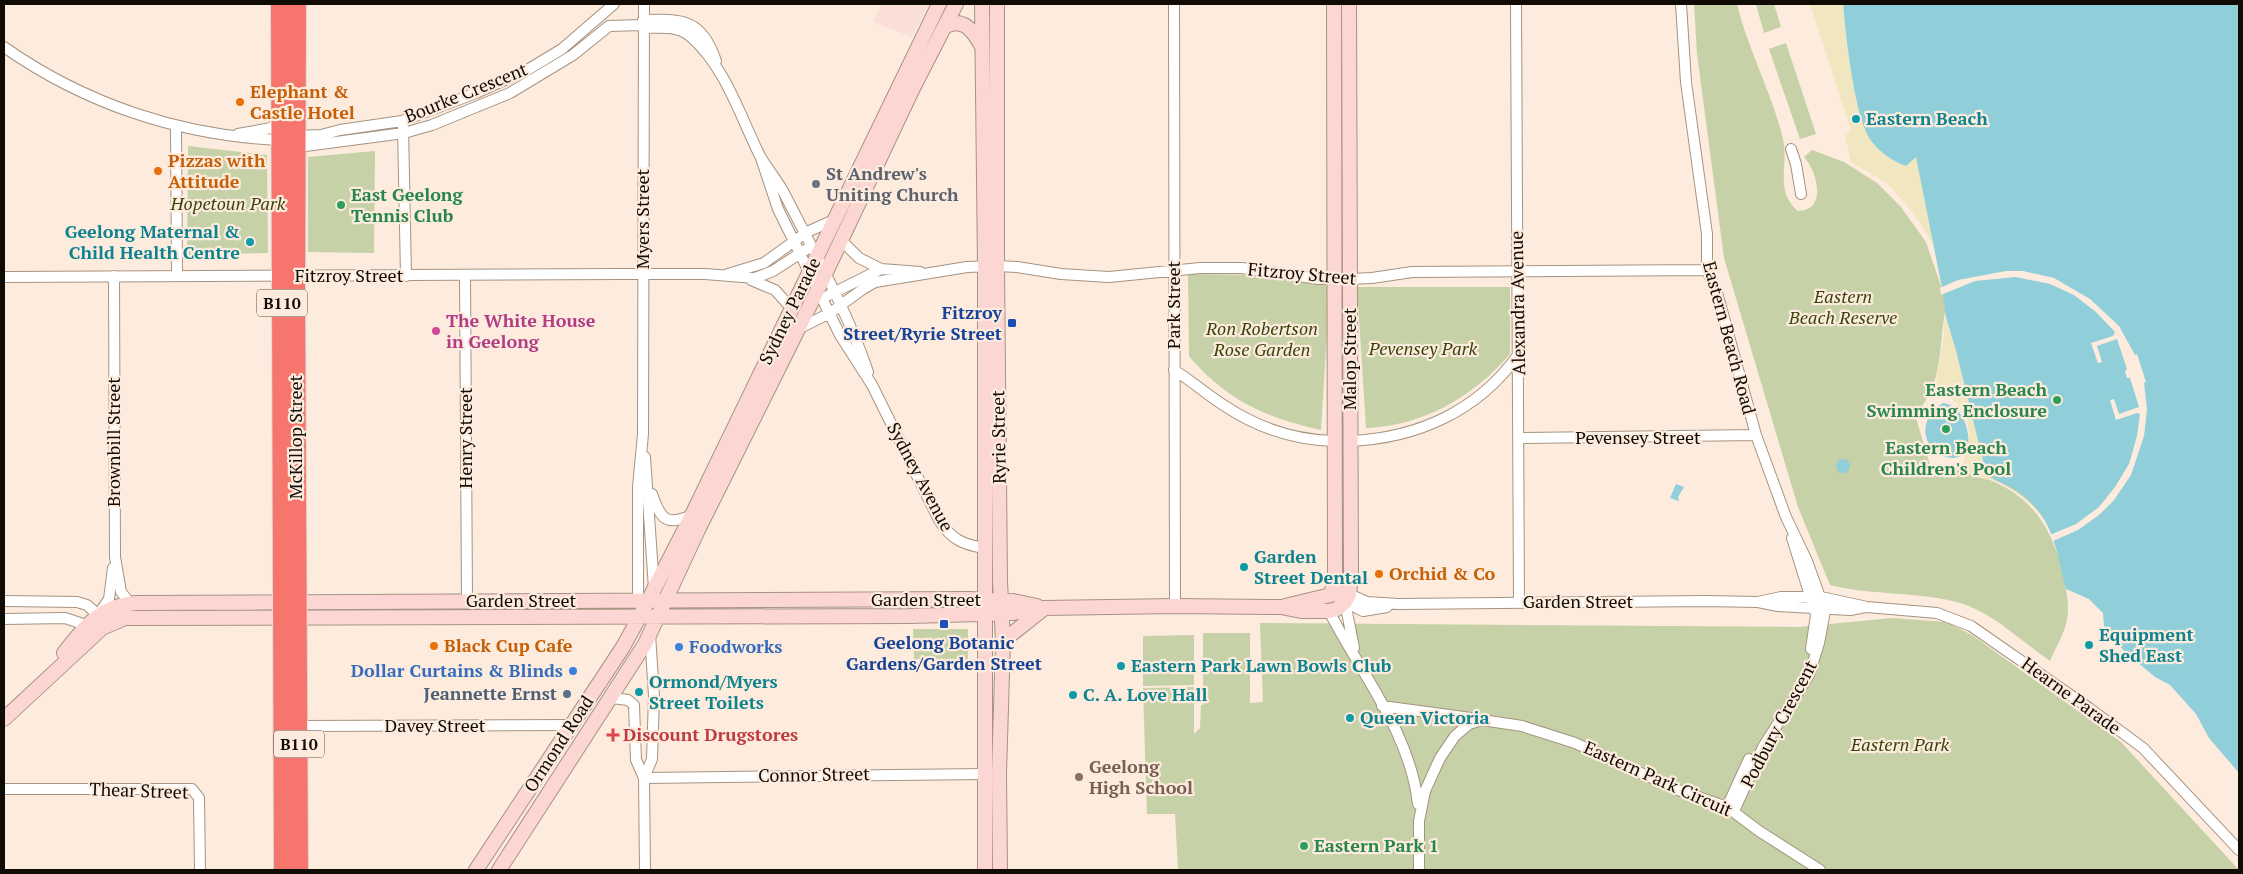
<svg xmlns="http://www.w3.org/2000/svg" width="2243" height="874" font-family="'PT Serif',serif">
<rect width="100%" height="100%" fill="#fdecdd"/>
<path fill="#f9dfd8" d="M882,4H929L912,37L873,22Z"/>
<path fill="#c6d1a8" d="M1694,4H1737C1748,50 1772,93 1783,139C1789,167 1774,191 1798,211C1827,211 1818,172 1804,157L1812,150L1844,162L1877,183L1901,207L1926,242L1942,289L2048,525C2033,501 2015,489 1990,478L1945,312C1938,351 1944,382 1915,415L1930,465C1999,476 2042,495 2061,566C2065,582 2070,603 2067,619C2065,633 2055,648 2050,661C2024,643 1990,611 1960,603C1918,591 1873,596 1830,585L1798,507L1724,258L1697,54Z
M1756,4H1774L1781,27L1764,33Z
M1786,43L1816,134L1800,139L1769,49Z
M188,146L267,155L268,253L187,255Z
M375,151L374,253L308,252V157Z
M1188,274L1269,275L1330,284L1321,430C1266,418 1226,400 1189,356Z
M1357,287H1510V354C1473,397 1423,426 1366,428Z
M1892,618L1946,622L1972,635L2121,742L2239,870H1178L1175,814H1147L1143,688L1194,687V734L1200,728L1201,705H1203V633H1250V703L1263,702L1260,623L1799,627Z
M913,629H968V659H914Z
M1194,635V685L1143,686V636Z"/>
<path fill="#f0e6c0" d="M1810,4H1843C1846,35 1854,118 1872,142C1881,153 1892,161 1905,166L1916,156L1934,246L1915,215L1887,183L1851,162L1845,136L1851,130Z
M1945,316L1956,350L1984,465L1990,478L1987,480L1960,471V469L1963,468C1963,461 1966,456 1967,449C1971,436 1969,419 1961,408C1954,397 1940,395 1935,385L1943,343Z"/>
<path fill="#90ceda" d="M1843,4H2239V773L2209,738L2196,714L2170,685L2155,677L2124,651L2104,626L2103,613L2089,599L2066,589C2055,548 2055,520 2019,492C2003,480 1994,486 1984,465L1956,350L1946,317L1942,288L1916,157L1906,166C1892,161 1881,153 1872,142C1854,118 1846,35 1843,4Z
M1943,403C1971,405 1981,467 1946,457C1938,454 1932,450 1928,442C1921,427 1929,410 1943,403Z
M1836 466a7 7 0 1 1 14 0a7 7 0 1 1-14 0Z
M1676,484L1684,487L1678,497L1679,501L1670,498Z"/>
<path fill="#fdecdd" d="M2006,271H2023L2054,278L2090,299L2119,326L2135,355L2137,354L2146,382L2144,383L2147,410L2144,436L2131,475L2114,500L2099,515L2078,530L2053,541L2050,535L2076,524L2099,507L2115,487L2129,464L2137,436L2140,414L2137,413L2116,420L2110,400L2114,399L2119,414L2139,407L2130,378H2127L2125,371L2127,369L2117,339L2097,346L2102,362L2098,363L2091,343L2113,336L2115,332L2096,312L2074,295L2050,284L2016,277L1975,281L1941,295L1940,288L1958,280Z"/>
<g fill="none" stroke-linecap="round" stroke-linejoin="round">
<defs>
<path id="street" d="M1174,4L1175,606
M1516,4L1519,603
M1681,4L1686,82L1707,234V270L1718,296L1756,435L1786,517L1807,561L1825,611L1819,643L1809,675L1763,747L1734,811
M643,20C683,19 702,19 716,61
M643,28C660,28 676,25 690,36C725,66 740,116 760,156C767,168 776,179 783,191C812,248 848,312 868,372
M4,47C85,104 181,136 280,140
M176,127L177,275
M403,127L406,276
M238,134L271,128L281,119
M298,136L321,135L340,130L402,121L476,93L529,69L562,49L614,4
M298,147L404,133L432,125L510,93L573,55L609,26L643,25
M1791,149L1796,164L1801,194
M761,158L778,209L840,335L872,385L939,520C951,539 963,545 985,548
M841,240L859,258L881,269
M728,274L764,263L807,232L836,219
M114,276L115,557L121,592L130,603
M465,276L467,600
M4,277L621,274H705L755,278L773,271L810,247
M1349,279L1372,278L1412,272L1707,270
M751,280L775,290L792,309
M829,295L881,269L920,272
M798,329L830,313L863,289L875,282L967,267L997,266L1017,267L1061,274L1109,277L1200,268H1242L1319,279H1334
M1174,370C1192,381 1207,395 1225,406C1258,428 1295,440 1334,441
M1519,438L1756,435
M1350,441C1418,438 1478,411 1518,355
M645,457L654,588
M652,494C661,520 666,526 692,515
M1792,538L1816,615L1811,649
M1349,594L1367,602L1398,604L1706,601L1758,602L1778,606L1850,610L1866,607
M4,601L77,602L87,605L98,615L109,599L113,568
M638,601V487L643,434L644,4
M1345,602L1354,648
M1345,602L1363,611L1387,607
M1758,602L1781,597H1821L1867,607L1937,613L1971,626L2089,708L2143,748L2239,850
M1329,611C1361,674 1410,732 1418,804
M4,619L65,618L86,625
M612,698L628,700L634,705L636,760L644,778
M1382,706L1478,719
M299,726L571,725
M644,778L985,774
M4,789H192L199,798L200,870
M1727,807L1749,759
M645,870L644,778L652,759L654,696L650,634
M1419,870V821L1425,791L1440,758L1455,736L1469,724L1482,720L1522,726L1575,743L1678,790L1727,807L1759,831L1820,870"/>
<path id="secondary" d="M982,4L985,266V870
M997,4V266L1000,581L1003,641L999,774L1000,870
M944,27C962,16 973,30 981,45
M1331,594L1335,579L1334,4
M1285,606L1339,593
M1003,641L1042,610
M64,653C84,627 101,605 137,603L969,599L1013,601L1037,606
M4,719L102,628L125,618L910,616L1013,613L1044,608L1175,606L1281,607L1301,611H1329L1337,609L1345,602L1349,594L1351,579L1349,4
M476,870L623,647L648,601L692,515L939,4
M499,870L645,644L698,530L819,287L913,88L956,4"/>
<path id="highway" d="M280,4L283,870
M297,4L296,296L299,870"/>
</defs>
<use href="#street" stroke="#a69381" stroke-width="12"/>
<use href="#secondary" stroke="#a69381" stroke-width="16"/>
<use href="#highway" stroke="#d9d8d7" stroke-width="20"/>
<use href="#street" stroke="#fff" stroke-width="10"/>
<use href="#secondary" stroke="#fcd6d3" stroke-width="14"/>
<use href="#highway" stroke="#f6756d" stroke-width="18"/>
</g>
<g fill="#e8710a" stroke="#fdecdd" stroke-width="2">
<circle cx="240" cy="102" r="5"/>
<circle cx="158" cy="171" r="5"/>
<circle cx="1379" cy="574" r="5"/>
<circle cx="434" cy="646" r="5"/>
</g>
<g fill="#0f9aa8" stroke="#fdecdd" stroke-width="2">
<circle cx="1856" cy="119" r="5"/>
<circle cx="250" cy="242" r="5"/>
<circle cx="1244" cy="567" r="5"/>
<circle cx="2089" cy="645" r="5"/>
<circle cx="1121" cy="666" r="5"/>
<circle cx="639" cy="692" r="5"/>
<circle cx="1073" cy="695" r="5"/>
<circle cx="1350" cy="718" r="5"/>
</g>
<circle fill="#6b7280" stroke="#fdecdd" stroke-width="2" cx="816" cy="184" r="5"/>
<g fill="#2e9e5b" stroke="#fdecdd" stroke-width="2">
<circle cx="341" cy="205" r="5"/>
<circle cx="2057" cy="400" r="5"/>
<circle cx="1946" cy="429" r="5"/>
<circle cx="1304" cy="846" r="5"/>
</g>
<g fill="#1a4fb4" stroke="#fdecdd" stroke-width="2">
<rect x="1007" y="318" width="10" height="10" rx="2.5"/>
<rect x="939" y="619" width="10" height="10" rx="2.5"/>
</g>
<circle fill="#d1479c" stroke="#fdecdd" stroke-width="2" cx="436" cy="331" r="5"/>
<g fill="#3f7fe0" stroke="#fdecdd" stroke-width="2">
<circle cx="679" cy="647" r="5"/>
<circle cx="573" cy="671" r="5"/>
</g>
<circle fill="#5c6f8a" stroke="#fdecdd" stroke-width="2" cx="567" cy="694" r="5"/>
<path fill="#e0444e" stroke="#fdecdd" stroke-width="2" d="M610.5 727.5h5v5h5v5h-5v5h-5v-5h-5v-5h5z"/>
<circle fill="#8d6e63" stroke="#fdecdd" stroke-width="2" cx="1079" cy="777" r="5"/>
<g text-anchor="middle" stroke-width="4.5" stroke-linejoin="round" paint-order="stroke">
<g fill="#fdecdd" stroke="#584e46" stroke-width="1">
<rect x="257" y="289.5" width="50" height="27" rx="4"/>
<rect x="274" y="730.5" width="50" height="27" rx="4"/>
</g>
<g font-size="16" font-weight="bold" fill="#110b05">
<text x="282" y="309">B110</text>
<text x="299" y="750">B110</text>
</g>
<g font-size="18" font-weight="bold" fill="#c56008" stroke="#fdecdd" text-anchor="start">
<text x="250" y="98">Elephant &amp;<tspan x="250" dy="21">Castle Hotel</tspan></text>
<text x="168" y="167">Pizzas with<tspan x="168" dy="21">Attitude</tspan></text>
<text x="1389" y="580">Orchid &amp; Co</text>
<text x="444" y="652">Black Cup Cafe</text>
</g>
<g font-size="18" fill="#110b05" stroke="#fdecdd">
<text transform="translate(466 93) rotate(-22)" y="6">Bourke Crescent</text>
<text transform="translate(643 219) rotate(-90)" y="6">Myers Street</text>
<text transform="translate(1302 274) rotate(5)" y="6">Fitzroy Street</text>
<text x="349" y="282">Fitzroy Street</text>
<text transform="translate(1518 303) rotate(-91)" y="6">Alexandra Avenue</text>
<text transform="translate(1174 305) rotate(-90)" y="6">Park Street</text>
<text transform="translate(790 311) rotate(-64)" y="6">Sydney Parade</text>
<text transform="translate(1729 338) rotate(75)" y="6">Eastern Beach Road</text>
<text transform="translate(1350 359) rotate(-90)" y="6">Malop Street</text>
<text transform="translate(296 437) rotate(-90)" y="6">McKillop Street</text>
<text transform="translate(999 437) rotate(-91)" y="6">Ryrie Street</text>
<text transform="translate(466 438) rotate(-90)" y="6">Henry Street</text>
<text x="1638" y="444">Pevensey Street</text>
<text transform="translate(114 442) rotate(-90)" y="6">Brownbill Street</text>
<text transform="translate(920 477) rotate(62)" y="6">Sydney Avenue</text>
<text x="926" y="606">Garden Street</text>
<text x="521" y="607">Garden Street</text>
<text x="1578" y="608">Garden Street</text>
<text transform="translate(2071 696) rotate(36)" y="6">Hearne Parade</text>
<text transform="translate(1779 724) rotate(-62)" y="6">Podbury Crescent</text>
<text x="435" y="732">Davey Street</text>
<text transform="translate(559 744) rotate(-57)" y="6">Ormond Road</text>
<text transform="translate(814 775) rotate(-1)" y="6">Connor Street</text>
<text transform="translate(1658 779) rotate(24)" y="6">Eastern Park Circuit</text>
<text transform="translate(139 791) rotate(2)" y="6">Thear Street</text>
</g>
<g font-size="18" font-weight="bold" fill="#0d838f" stroke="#fdecdd" text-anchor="start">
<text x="1866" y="125">Eastern Beach</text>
<text x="240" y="238" text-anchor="end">Geelong Maternal &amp;<tspan x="240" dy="21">Child Health Centre</tspan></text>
<text x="1254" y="563">Garden<tspan x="1254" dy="21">Street Dental</tspan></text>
<text x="2099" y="641">Equipment<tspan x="2099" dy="21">Shed East</tspan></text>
<text x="1131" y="672">Eastern Park Lawn Bowls Club</text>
<text x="649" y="688">Ormond/Myers<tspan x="649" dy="21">Street Toilets</tspan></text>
<text x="1083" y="701">C. A. Love Hall</text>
<text x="1360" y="724">Queen Victoria</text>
</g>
<g font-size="18" font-weight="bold" fill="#5b616d" stroke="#fdecdd" text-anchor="start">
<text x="826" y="180">St Andrew's<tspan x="826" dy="21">Uniting Church</tspan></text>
</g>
<g font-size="18" font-weight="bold" fill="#27864d" stroke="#fdecdd" text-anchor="start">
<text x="351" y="201">East Geelong<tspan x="351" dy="21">Tennis Club</tspan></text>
<text x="2047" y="396" text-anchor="end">Eastern Beach<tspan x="2047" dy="21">Swimming Enclosure</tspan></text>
<text x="1946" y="454" text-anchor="middle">Eastern Beach<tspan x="1946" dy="21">Children's Pool</tspan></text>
<text x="1314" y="852">Eastern Park 1</text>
</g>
<g font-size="18" font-style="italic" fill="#3a430c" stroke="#fdecdd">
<text x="228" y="210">Hopetoun Park</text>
<text x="1843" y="303">Eastern<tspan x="1843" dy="21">Beach Reserve</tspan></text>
<text x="1262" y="335">Ron Robertson<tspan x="1262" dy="21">Rose Garden</tspan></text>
<text x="1423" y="355">Pevensey Park</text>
<text x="1900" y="751">Eastern Park</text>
</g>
<g font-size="18" font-weight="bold" fill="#164399" stroke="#fdecdd" text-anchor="end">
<text x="1002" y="319">Fitzroy<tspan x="1002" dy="21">Street/Ryrie Street</tspan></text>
<text x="944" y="649" text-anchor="middle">Geelong Botanic<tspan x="944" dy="21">Gardens/Garden Street</tspan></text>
</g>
<g font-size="18" font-weight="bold" fill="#b23c85" stroke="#fdecdd" text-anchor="start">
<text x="446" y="327">The White House<tspan x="446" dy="21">in Geelong</tspan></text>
</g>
<g font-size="18" font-weight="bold" fill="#366cbe" stroke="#fdecdd" text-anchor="start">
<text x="689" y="653">Foodworks</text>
<text x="563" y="677" text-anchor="end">Dollar Curtains &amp; Blinds</text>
</g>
<g font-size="18" font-weight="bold" fill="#4e5e75" stroke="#fdecdd" text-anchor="end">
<text x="557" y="700">Jeannette Ernst</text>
</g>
<g font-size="18" font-weight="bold" fill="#be3a42" stroke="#fdecdd" text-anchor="start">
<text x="623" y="741">Discount Drugstores</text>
</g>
<g font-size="18" font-weight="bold" fill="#785e54" stroke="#fdecdd" text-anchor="start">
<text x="1089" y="773">Geelong<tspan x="1089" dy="21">High School</tspan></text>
</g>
</g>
<rect width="2243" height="874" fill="none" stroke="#110b05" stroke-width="10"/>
</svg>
